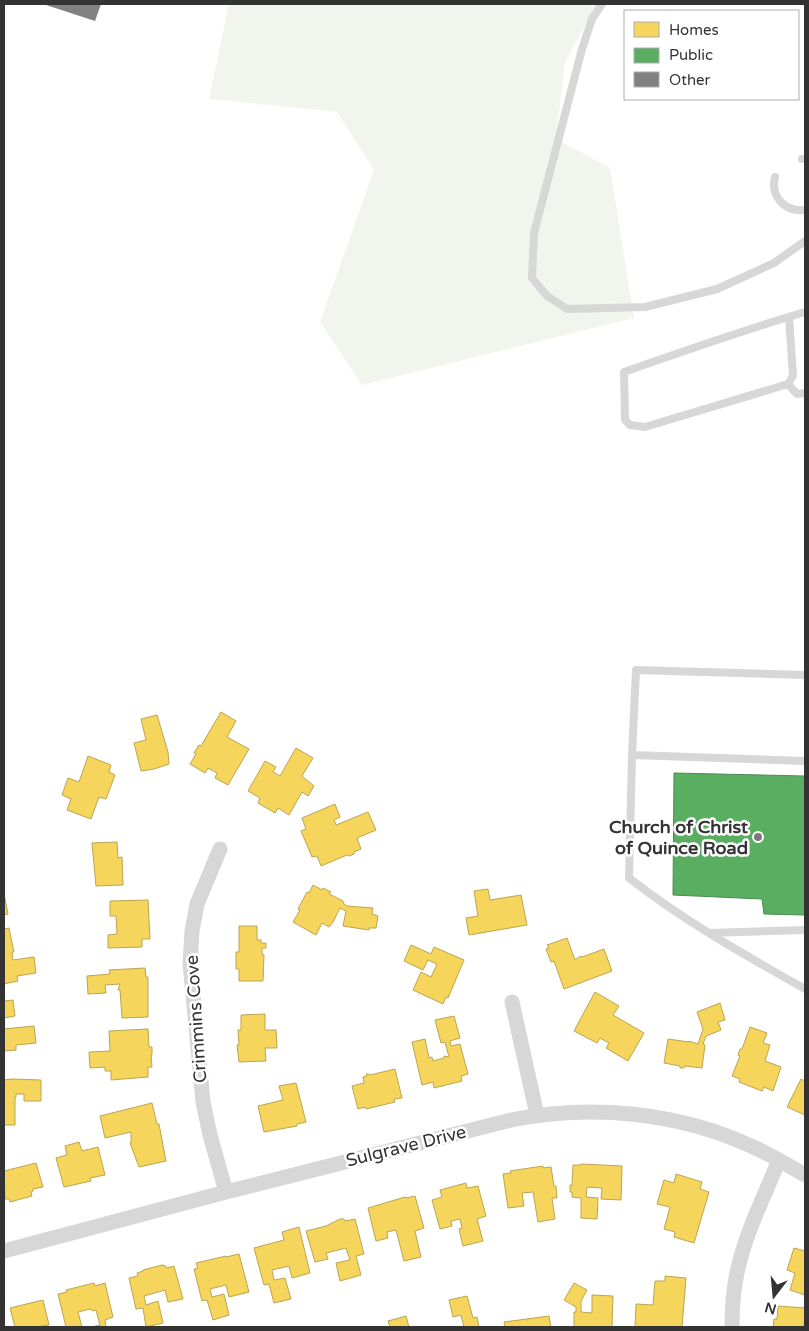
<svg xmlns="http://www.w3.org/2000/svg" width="809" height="1331" font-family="'Varela Round',sans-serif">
<rect width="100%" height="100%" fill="#fff"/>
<path fill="#f1f5ed" d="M229,4H602L587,22L565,62L556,139L610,168L634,318L362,385L320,322L374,170L337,112L209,99Z"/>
<path fill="#f6d55c" stroke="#bca450" d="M221,712L236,721L227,737L249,749L228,785L215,778L217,773L208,768L205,773L190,764L196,754L194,753L199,745L201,746Z
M157,715L168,752L169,764L154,769L141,771L134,743L146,740L141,719Z
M296,748L313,758L302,776L314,786L308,796L302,792L289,815L278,808L275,813L258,803L260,798L248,791L265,761L276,767L273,772L280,776Z
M88,756L111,765L109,772L115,775L106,799L99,797L91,819L67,810L71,799L62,795L68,778L79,782Z
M335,804L340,817L334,820L336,825L368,812L376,830L357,838L361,849L354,852V854L349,856L347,855L321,866L317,856L312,857L301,831L306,829L302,818Z
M117,842L118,858L122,857L123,885L96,886L92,843Z
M313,885L322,890L323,888L331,892L329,894L343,901V903L347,906L373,908L372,914L378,916L376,928H369V930L343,926L346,911L340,908L333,922L329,927L322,923L316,935L293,922L300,910L298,909L307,892L309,893Z
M488,889L490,900L521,895L527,925L469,935L466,918L478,916L474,891Z
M4,894L8,914L4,915Z
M148,900L150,939H142V947L108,948V935L117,934L116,916H110V901Z
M239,926H257V940H261V943H266V948H262V954L264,955L263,981H239V969H236V952H239Z
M9,928L14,952H12L13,960L34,957L36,973L17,976L18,981L4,984V929Z
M567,938L575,960L581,956L582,957L604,949L612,971L564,989L554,961L551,962L546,949L549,948L547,945Z
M411,945L431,954L434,947L464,960L448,998L446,997L443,1004L413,990L421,972L431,977L437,964L428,960L423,970L404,961Z
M145,968L146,977H148V1017L122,1018L120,990H118L120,984L105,985L106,993L88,994L87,976L110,974L109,970Z
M595,992L619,1006L613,1015L644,1033L628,1061L606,1048L609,1043L600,1038L597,1043L574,1031Z
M13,1000L15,1016L4,1018V1001Z
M720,1003L725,1020L718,1022L721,1030L706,1036L703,1044L705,1045L702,1068L685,1066L684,1068H680V1066L664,1063L668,1039L689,1042V1041L698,1044L703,1029L697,1012Z
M265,1014V1030H276L277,1048H265L266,1061L239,1062L237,1045H239L238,1030H241V1015Z
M454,1016L460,1038L450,1041L451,1046L460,1044L468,1074L461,1076L462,1081L434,1088L433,1082L422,1085L412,1042L425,1039L429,1058L432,1057L433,1061L444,1058V1056L449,1057L445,1042L441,1043L435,1020Z
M4,1024V1029L34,1026L36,1043L16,1045V1050L4,1051Z
M750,1027L767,1033L763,1043L770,1045L765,1061L781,1067L773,1091L764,1087L762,1091L739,1082L740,1079L732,1076L740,1056L738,1055L740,1049H742Z
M148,1029L149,1047H152V1055H151L152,1067H148V1077L111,1080V1071H105V1067L90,1068L89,1052L110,1051L109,1031Z
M395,1069L402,1098L394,1099L395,1102L366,1109L365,1107L358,1109L352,1086L364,1083L363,1077L367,1076L366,1074H369L370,1075Z
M12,1079L41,1080V1101H24V1094H16V1097H15V1125H4V1080Z
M801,1079L805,1081V1115L787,1107Z
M296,1083L306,1122L297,1124V1126L264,1132L258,1106L283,1100L279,1086Z
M152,1103L157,1124H159L166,1161L139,1167L130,1143H131V1132L105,1138L100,1116Z
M79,1142L82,1151L98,1147L105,1175L90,1178L91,1181L64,1187L56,1158L67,1155L65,1146Z
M36,1163L43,1187L33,1189V1191L31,1192L32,1196L10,1202L9,1199H5L4,1171Z
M581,1164L622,1166L621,1200L601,1199L602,1188L587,1187L586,1197L598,1198L597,1219L581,1218V1198L572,1197V1192H570V1185H572L573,1165H581Z
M543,1166V1168L551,1167L554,1186H556L557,1198H552L555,1219L538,1222L533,1192L522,1193L524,1206L508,1208L503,1174L511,1173L510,1171Z
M676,1174L702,1182L700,1189L709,1192L694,1243L674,1237L675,1232L664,1229L670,1207L657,1204L664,1180L674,1183Z
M466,1183L467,1188L478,1186L486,1216L477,1219L483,1241L463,1246L459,1229L462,1228L460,1219L451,1221L452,1226L440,1229L432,1200L442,1197L440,1190Z
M415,1196L424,1228L415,1231L421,1257L404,1261L396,1230L387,1232L388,1238L376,1241L368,1208L405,1197L406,1198Z
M340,1219H344L345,1221L355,1219L364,1254L356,1256L361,1275L340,1281L336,1263L350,1260L346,1248L326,1253L328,1259L315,1262L306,1231L326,1226Z
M299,1227L310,1273L292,1278L289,1266L272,1270L274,1280L285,1278L291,1299L274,1303L269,1284L264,1285L254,1248L284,1240L282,1232Z
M794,1248L805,1251V1295L790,1290L795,1273L787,1270Z
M239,1254L249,1292L229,1297L226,1285L210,1289L212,1297L224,1294L229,1315L213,1320L207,1300L202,1301L194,1269L198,1268L196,1263L226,1256V1257Z
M162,1265L166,1266L167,1268L174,1266L183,1299L168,1302L165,1290L144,1296L146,1305L158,1301L163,1323L146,1327L143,1308L136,1309L129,1278L138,1276L137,1273L143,1271V1270Z
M665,1276L686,1278L682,1327H635L636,1304L653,1305L655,1281H665Z
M94,1283L95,1286L105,1283L113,1317L105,1320L106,1327H91L100,1325L96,1310L93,1311L90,1309L78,1312L82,1327H66L58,1294L67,1292L66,1290Z
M574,1283L587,1290L581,1301V1312L592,1313V1295L613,1296L612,1327H574V1312H576V1307L564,1300Z
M467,1296L473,1318L477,1317L479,1327H464L461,1315L453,1317L449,1300Z
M43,1300L49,1325L37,1327H15L10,1308Z
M778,1306L805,1308L804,1327H773L774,1319H777Z
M406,1316L409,1327H390L388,1321Z
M549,1316L551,1327H505L504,1322Z"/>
<path fill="#5aae61" stroke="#4e8953" d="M674,773L805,776V915L764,914L762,899L673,895Z"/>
<path fill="#818181" d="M43,4H101L95,21Z"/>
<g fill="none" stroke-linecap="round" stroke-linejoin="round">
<path stroke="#d7d7d7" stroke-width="8" d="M602,4L592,19L582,49L534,233L532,278L547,296L567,309L645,307L717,289L774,263L805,241
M802,159H805
M775,177C770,198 786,212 805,210
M789,317L793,376L788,384L645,427L630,425L625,420L624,372C684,351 744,330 805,312
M788,384L797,394L805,393
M632,755L636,670L805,675
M805,761L632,755L629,878C684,921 745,955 805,989
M709,933L805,930"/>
<path stroke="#d7d7d7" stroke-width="15" d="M220,849L197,904L192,931L190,963L203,1102L210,1135L226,1192
M512,1002L537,1115
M4,1251L226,1192L511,1120C591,1104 677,1112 751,1146C770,1154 787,1165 805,1175
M732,1327C732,1309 733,1291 737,1273C745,1234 764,1197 779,1160"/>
</g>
<circle fill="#7a7a7a" stroke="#fff" stroke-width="2" cx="758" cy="837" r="5"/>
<g text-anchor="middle" stroke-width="5" stroke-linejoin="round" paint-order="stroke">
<g font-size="18" font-weight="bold" fill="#333" stroke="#fff" text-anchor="end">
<text x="748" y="833">Church of Christ<tspan x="748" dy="21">of Quince Road</tspan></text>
</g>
<g font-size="18" fill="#333" stroke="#fff">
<text transform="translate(196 1019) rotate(-94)" y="6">Crimmins Cove</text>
<text transform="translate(406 1146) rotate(-14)" y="6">Sulgrave Drive</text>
</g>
</g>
<rect width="809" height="1331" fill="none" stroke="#333333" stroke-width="10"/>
<rect x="624" y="10" width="175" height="90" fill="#ffffff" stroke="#adadad"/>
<rect x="634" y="22" width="25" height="15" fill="#f6d55c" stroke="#adadad"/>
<text x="669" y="35" font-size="15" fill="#333333">Homes</text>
<rect x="634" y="48" width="25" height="15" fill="#5aae61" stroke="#adadad"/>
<text x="669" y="60" font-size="15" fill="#333333">Public</text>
<rect x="634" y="72" width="25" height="15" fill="#818181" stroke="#adadad"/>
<text x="669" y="85" font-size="15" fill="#333333">Other</text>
<g transform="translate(774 1296) rotate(196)" stroke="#ffffff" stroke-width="4" paint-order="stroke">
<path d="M0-4L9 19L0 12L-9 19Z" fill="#333333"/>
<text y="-8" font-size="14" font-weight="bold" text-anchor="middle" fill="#333333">N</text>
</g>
</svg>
